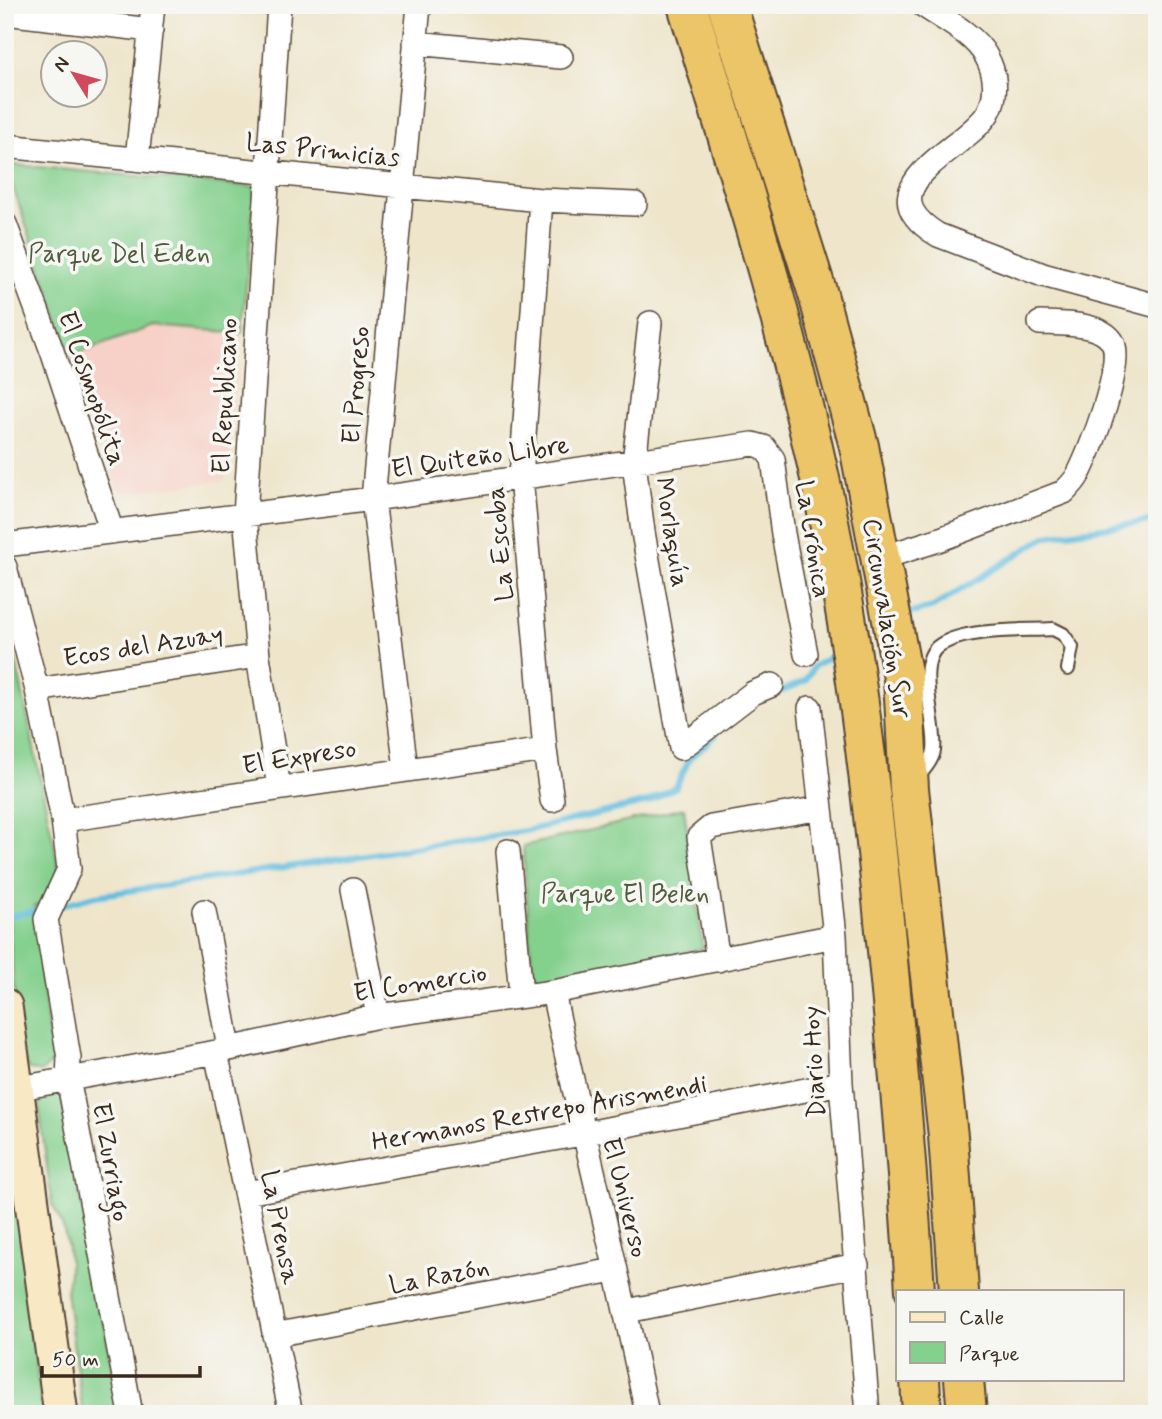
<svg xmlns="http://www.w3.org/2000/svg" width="1162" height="1419" font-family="Mynerve,sans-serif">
<rect width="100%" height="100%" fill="#f6f6f2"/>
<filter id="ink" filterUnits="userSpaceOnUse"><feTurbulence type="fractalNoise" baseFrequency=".0143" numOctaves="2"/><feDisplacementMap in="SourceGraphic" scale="14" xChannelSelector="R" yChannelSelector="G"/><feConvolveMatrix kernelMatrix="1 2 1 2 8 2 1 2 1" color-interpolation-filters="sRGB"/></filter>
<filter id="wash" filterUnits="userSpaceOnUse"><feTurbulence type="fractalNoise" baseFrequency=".00686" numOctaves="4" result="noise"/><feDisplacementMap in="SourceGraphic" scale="28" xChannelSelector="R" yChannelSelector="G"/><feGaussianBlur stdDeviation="1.57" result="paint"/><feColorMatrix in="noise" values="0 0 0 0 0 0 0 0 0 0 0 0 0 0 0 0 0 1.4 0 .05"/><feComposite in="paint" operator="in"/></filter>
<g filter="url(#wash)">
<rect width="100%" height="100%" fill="#eee5ca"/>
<path fill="#f7d1c7" d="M153,326L242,333L228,472L224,480L126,493L118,490L71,356Z"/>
<path fill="#84d08d" stroke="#607d56" stroke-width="2" d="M5,164L255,187L242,333L153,326L71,356Z
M5,608L65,899L34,906L52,1063L41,1072L29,1069L19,1050L5,881Z
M684,808L703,949L540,979L532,971L523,846Z
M60,1090L121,1414H83L66,1291C73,1265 68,1228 52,1205L39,1106L45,1093Z
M5,1110L42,1414H5Z"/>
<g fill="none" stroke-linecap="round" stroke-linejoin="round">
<path stroke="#62bde0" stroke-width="6" d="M905,615L933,607L1047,536L1157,520
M775,694L805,681L814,666L840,651
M58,906L95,896L525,831L648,802L676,787L690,758L715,736
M5,917L44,909"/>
</g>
</g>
<g filter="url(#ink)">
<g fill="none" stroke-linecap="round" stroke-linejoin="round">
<defs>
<path id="lane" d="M918,777C924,769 933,760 934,750C938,724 913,662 940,645C966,628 1022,631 1053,629L1063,634L1072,647L1068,669"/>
<path id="street" d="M279,5L245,515L258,656L279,788
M923,5C943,19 974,34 986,56C996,73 998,95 988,113C967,149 859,187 938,235L1043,275L1157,306
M5,13L151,30
M415,43L561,57
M5,146L541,200L635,204
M137,159L153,5
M541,200L521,477L545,750L552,800
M5,224L52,351L112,532
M650,323L634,463L643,532L681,748L753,693L772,685
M5,545L373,499L753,444L764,447L773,459L783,534L806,654
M881,558L938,540L1064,492C1069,487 1075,481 1078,475C1090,453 1126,361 1112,341C1099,322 1060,324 1040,323
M5,567L37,690L63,820L69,869L46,919L69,1058L68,1078L131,1414
M37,690L258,656
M810,708L835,936L841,1083L868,1414
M406,769L373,499L419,5
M63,820L545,750
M508,851L521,994
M353,890L378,1016
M204,911L229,1048
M718,960L699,837L711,827L821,808
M553,992C582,1133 619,1272 647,1414
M216,1052L291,1414
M15,1089L216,1052L378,1016L553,992L835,936
M246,1193L582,1134L841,1083
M627,1311L857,1265
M274,1335L614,1270"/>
<path id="secondary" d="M5,1006L61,1414"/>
<path id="highway" d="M687,5C735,160 784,316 819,474C852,625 870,777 885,930C897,1051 908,1171 915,1291
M727,5L817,291L859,446L903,678L909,789L948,1136L959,1291
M920,1379L922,1414
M964,1379L967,1414"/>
</defs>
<use href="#lane" stroke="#564638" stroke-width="16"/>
<use href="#street" stroke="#564638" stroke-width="26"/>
<use href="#secondary" stroke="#564638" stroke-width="37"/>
<use href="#highway" stroke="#564638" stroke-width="42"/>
<use href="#lane" stroke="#fff" stroke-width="12"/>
<use href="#street" stroke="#fff" stroke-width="23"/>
<use href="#secondary" stroke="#f8e8c3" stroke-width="33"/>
<use href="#highway" stroke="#edc569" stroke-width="38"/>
</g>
</g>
<g text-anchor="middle" stroke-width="7" stroke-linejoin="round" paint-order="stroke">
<g font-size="26" fill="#3b2a1e" stroke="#f6f6f2">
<text transform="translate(323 149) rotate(6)" y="9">Las Primicias</text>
<text transform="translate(355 385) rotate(-85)" y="9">El Progreso</text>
<text transform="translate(93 388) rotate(71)" y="9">El Cosmopólita</text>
<text transform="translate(224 396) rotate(-87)" y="9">El Republicano</text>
<text transform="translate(480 456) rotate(-8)" y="9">El Quiteño Libre</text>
<text transform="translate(673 532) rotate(81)" y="9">Morlaquía</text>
<text transform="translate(814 539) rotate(81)" y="9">La Crónica</text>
<text transform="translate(499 544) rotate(-95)" y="9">La Escoba</text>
<text transform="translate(888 618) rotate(81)" y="9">Circunvalación Sur</text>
<text transform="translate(143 645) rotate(-9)" y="9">Ecos del Azuay</text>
<text transform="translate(299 756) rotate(-9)" y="9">El Expreso</text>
<text transform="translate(420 982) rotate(-9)" y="9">El Comercio</text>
<text transform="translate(813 1062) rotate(-93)" y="9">Diario Hoy</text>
<text transform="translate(539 1112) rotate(-10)" y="9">Hermanos Restrepo Arismendi</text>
<text transform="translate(112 1162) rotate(80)" y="9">El Zurriago</text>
<text transform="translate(626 1197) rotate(76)" y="9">El Universo</text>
<text transform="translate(281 1227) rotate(79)" y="9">La Prensa</text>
<text transform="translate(439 1275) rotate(-11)" y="9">La Razón</text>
</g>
<g font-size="26" fill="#515c3f" stroke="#f6f6f2">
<text x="119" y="262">Parque Del Eden</text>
<text x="625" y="902">Parque El Belen</text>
</g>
</g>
<rect width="1162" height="1419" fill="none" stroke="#f6f6f2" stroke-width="28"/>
<rect x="896" y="1290" width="228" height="91" fill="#f6f6f2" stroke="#aba49d" stroke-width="2"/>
<rect x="910" y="1312" width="35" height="10" fill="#f8e8c3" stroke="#aba49d" stroke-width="2"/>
<text x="959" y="1324" font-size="21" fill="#3b2a1e">Calle</text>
<rect x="910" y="1342" width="35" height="21" fill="#84d08d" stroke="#aba49d" stroke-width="2"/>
<text x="959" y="1360" font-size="21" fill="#3b2a1e">Parque</text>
<g transform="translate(74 74) rotate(307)"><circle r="33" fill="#f6f6f2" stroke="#aba49d" stroke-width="2"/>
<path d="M0-5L12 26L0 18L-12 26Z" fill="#d1495b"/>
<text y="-10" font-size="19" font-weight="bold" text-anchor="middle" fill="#3b2a1e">N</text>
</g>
<path d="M42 1366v10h158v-10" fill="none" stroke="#3b2a1e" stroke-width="3.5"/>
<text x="52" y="1366" font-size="21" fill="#3b2a1e" stroke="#f6f6f2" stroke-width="5" paint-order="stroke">50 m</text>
</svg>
